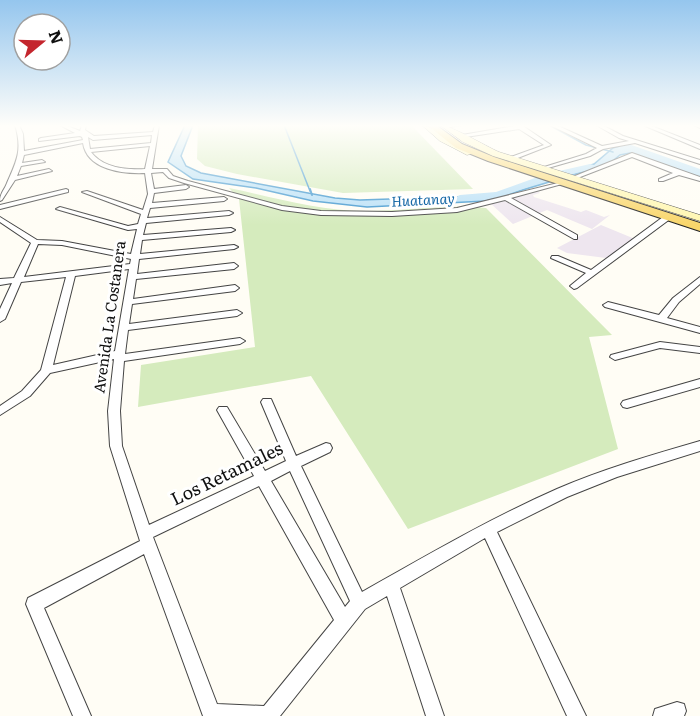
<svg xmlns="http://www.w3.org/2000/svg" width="700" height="716" font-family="Literata,serif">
<rect width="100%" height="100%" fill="#fffdf5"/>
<path fill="#eee6ef" d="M536,190L540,193L533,195L534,197L581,212L586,210L604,217L610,215L592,229L547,210L513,224L490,203Z
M601,225L635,239L606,258L567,253L557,248Z"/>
<path fill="#d5ebbd" d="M198,125H411L473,189L343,193L237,174L205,166L197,159Z
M229,188C273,197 320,211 366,211C406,211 446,204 486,208L612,335L589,337L618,449L408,529L311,376L138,407L141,365L255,347L239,199Z"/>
<path fill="#b9e0f7" stroke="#3f96cf" stroke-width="1.5" d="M185,125H193L181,156L186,166L201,173L335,198L360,200L480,196L498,195L594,164L613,148L623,145L700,173V178L630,153L620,155L609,164L486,201L367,207L313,201L256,188L193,179L168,162Z"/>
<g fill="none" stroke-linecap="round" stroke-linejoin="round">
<path stroke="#3f96cf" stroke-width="1.5" d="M284,125L310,191
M549,125L586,145L613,152"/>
<path stroke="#3f96cf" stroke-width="2" d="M310,189L312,195"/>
<path fill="#b9e0f7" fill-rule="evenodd" d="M623,142L700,169V176L620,147V143Z
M590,164L594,165V169L553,178L498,198L460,201L454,198L460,195L496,192L546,174Z"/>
<defs>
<path id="minor" d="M15,125H19L23,134L24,151L83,140L82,137L80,136L39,141V139L41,138L75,133L60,125H65L80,131L82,125H86L85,130L94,136L153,132L155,125H159L152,169H167L173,176L188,181L282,206L321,211L392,212L457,208L562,182V184L511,198L577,235V239H574L505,200L457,212L392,216L321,215L282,210L184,183L169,178L163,172L151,173L154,189L186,185L189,187L186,189L154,193L152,203L224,197L227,199L224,201L150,208L147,218L229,211L233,213L229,215L146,223L143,235L231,228L235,230L231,232L142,240L140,254L234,245L238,247L234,249L139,259L137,274L234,263L238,266L234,269L136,279L133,299L235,285L239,288L235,291L132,304L129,324L237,310L242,313L237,316L128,330L125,354L240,338L245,341L240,344L124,361L120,411L122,446L149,525L254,476L217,410L219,407H227L265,471L286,461L261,402L263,399H271L296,456L326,443L330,444L332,448L330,452L301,466L362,592C426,556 489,519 557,489C603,469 652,455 700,441V451L617,477L567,497L497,532L586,716H567L485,538L400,588L444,716H426L387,596L365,609L280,716H203L144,554L44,608L91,716H73L26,604L28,598L140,541L110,446L108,411L114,359L50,373L30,396L0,415V406L22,391L41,370L66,277L21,282L5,319L0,322V309L12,283L0,285V279L14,278L31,243L0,222V217L37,240L62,241L131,254L137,229L128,230L56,209L60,207L128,226L138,224L141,214L82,192L87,191L143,210L148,194L145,173C123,174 87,170 83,143L24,155L22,163L42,160L45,162L21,166L17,176L49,169L52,171L15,180L2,200L0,201C0,193 4,191 7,183C16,162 23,151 15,125ZM152,135L151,143L90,149L88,137L93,140ZM150,146L145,169C127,170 103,168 91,152ZM38,244L62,245L131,259L130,264L24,277ZM129,269L115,351L53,365L75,276ZM290,471L350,601L345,607L271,481ZM259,486L334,620L264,706L217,704L153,537Z
M445,125H461L445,128L442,126Z
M514,125L523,126L551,145L510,161L507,159L508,158L544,145L519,129L459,138L456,136L515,126Z
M550,125H556L602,146L629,141L619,138L596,125H602L623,136L700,160V164L635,143L603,149L590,156L541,170V168L586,154L597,148Z
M643,125H649L700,145V149Z
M694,125H700V128Z
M632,153L700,177V181L679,175L663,181H659V179L673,173L632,157L575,179L570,178Z
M66,189L68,190V192L0,209V205Z
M663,217L670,219L577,288L574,289L570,286L586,273L551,258L552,256H558L591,270Z
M700,277V284L679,302L667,318L700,327V333L605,307L603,305L608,302L659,315L673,298Z
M660,342L700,347V353L660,348L615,360L610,357L611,355Z
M700,379V387L627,408L623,407L621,404L623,401Z
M677,702L684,704L686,711L684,716H653L655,709Z"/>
<path id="secondary" d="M422,125C429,125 467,147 474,153L467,155L440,141Z
M440,125C451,125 485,146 499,152L700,215V221L493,156L463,142Z"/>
<path id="primary" d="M427,125H436L462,144L494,157L700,223V231L488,161L456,148Z"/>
</defs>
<use href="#minor" stroke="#444" stroke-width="2"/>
<use href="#secondary" stroke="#333" stroke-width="1"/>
<use href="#primary" stroke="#222" stroke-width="2"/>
<use href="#minor" fill="#fff" fill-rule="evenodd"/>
<use href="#secondary" fill="#fff6b0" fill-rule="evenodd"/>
<use href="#primary" fill="#f9d66b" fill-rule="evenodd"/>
</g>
<linearGradient id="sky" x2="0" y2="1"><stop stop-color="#95c6ee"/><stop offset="0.56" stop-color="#fffefa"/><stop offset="1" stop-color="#fffefa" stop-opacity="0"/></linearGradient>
<rect width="700" height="225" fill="url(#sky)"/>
<g text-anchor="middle" stroke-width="6" stroke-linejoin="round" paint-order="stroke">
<g font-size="14" font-style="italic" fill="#1768a6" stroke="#fff">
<text transform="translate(423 200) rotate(-3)" y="5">Huatanay</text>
</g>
<g font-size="15" fill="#111" stroke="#fff">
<text transform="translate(110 317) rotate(-82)" y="5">Avenida La Costanera</text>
</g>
<g font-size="18" fill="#111" stroke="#fff">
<text transform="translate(227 474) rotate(-26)" y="6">Los Retamales</text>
</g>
</g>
<g transform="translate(42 42) rotate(71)"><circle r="28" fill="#ffffff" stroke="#a0a0a0" stroke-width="1.5"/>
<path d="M0-4.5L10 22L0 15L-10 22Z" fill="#c4262e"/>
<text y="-9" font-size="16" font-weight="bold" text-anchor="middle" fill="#111111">N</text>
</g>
</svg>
